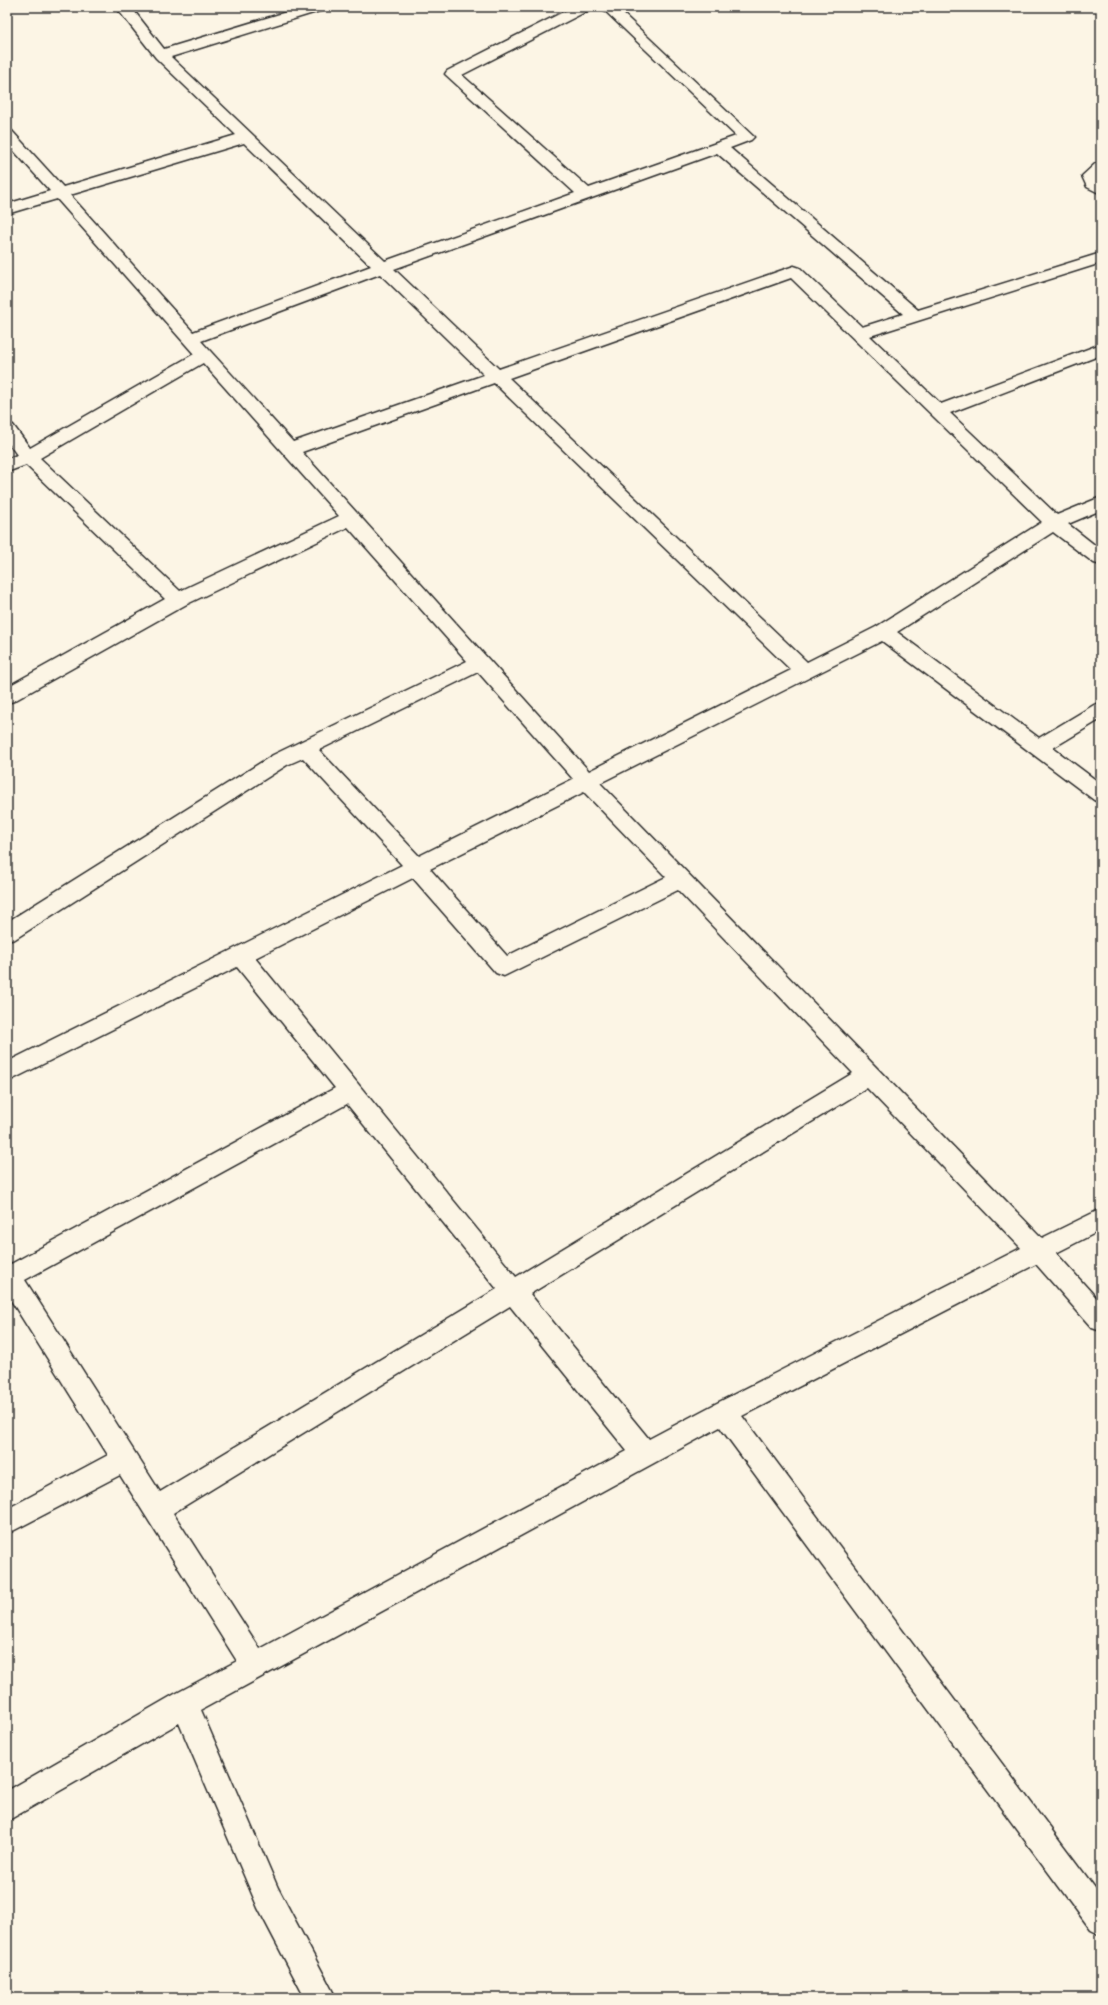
<svg xmlns="http://www.w3.org/2000/svg" width="1108" height="2005" font-family="'Playpen Sans',sans-serif">
<rect width="100%" height="100%" fill="#fcf5e5"/>
<filter id="ink" filterUnits="userSpaceOnUse"><feTurbulence type="fractalNoise" baseFrequency=".025" numOctaves="2"/><feDisplacementMap in="SourceGraphic" scale="8" xChannelSelector="R" yChannelSelector="G"/><feConvolveMatrix kernelMatrix="1 2 1 2 8 2 1 2 1" color-interpolation-filters="sRGB"/></filter>
<g filter="url(#ink)">
<g fill="none" stroke-linecap="round" stroke-linejoin="round">
<defs>
<path id="minor" d="M116,7H131L164,49L303,7H325L323,10L171,57L385,261L575,193L445,74L447,71L573,7H591L589,10L462,75L589,188L736,136L601,7H616L754,137L751,140L730,148L918,310L1101,253V263L870,336L941,404L1101,344V355L950,413L1057,515L1101,497V510L1068,524L1101,550V565L1094,563L1053,532L897,632L1039,738L1094,705L1101,703V719L1053,748L1101,784V803L1094,800L882,641L600,783L1042,1238L1101,1209V1230L1056,1253L1101,1303V1331L1092,1328L1036,1264L742,1416L1101,1896V1935L1091,1930L720,1427L201,1710L278,1888L336,1998H305L258,1908L179,1723L7,1821V1791L175,1694L237,1661L120,1475L7,1534V1509L108,1455L7,1294V1262L11,1264L335,1088L237,967L7,1082V1062L402,865L303,758L287,765L15,939L7,941V922L273,755L467,661L348,527L185,605L14,701L7,703V687L165,599L26,465L7,472V459L17,455L7,441V423L13,425L30,448L194,354L57,199L7,214V204L50,191L7,143V129L12,131L63,187L236,135L156,58ZM244,143L371,266L193,332L70,195ZM717,153L903,314L862,327L800,268L794,266L499,369L394,269ZM380,274L484,375L293,442L201,341ZM791,278L1042,522L876,627L807,662L509,378ZM203,363L339,516L180,591L40,458ZM494,383L791,670L589,771L302,452ZM478,672L573,779L419,856L319,750ZM584,792L666,877L507,956L430,869ZM413,878L496,973L504,976L678,890L853,1073L516,1277L255,958ZM867,1088L1021,1248L715,1404L649,1439L530,1294ZM347,1104L497,1289L160,1492L25,1280ZM510,1306L627,1451L260,1649L173,1513Z
M1101,162V175L1098,177L1101,182V194L1087,187L1082,176L1095,164Z"/>
</defs>
<use href="#minor" stroke="#2b2b2b" stroke-width="3"/>
<use href="#minor" fill="#fcf5e5" fill-rule="evenodd"/>
</g>
</g>
<rect width="1108" height="2005" fill="none" stroke="#fcf5e5" stroke-width="24"/>
<rect x="12" y="12" width="1084" height="1981" fill="none" stroke="#2b2b2b" stroke-width="1.5" filter="url(#ink)"/>
</svg>
